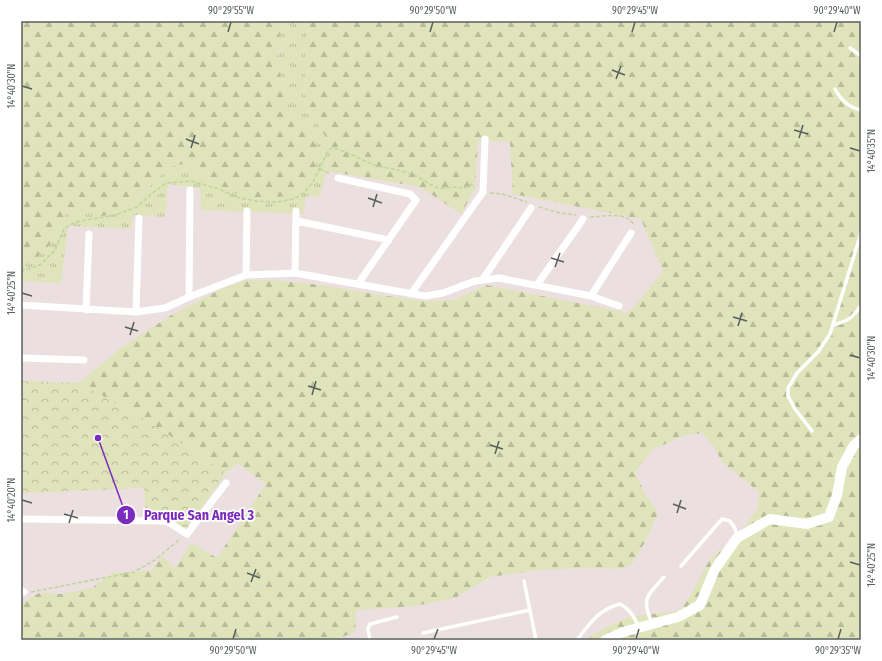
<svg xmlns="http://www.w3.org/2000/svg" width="882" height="661" font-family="'Fira Sans Condensed',sans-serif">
<defs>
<pattern id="grass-tufts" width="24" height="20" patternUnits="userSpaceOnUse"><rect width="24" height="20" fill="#e0e4ba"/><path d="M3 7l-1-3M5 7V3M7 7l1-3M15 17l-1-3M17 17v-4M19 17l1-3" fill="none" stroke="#b8bc9a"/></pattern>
<pattern id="forest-firs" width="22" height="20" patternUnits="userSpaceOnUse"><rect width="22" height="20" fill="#e0e4ba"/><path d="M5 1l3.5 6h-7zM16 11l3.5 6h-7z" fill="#b8bc9a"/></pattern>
<pattern id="park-crowns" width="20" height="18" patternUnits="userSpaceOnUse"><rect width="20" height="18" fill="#e0e4ba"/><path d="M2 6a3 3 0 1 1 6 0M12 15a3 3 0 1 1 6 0" fill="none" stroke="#b8bc9a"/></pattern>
</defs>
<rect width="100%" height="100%" fill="#ebdfe0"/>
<path fill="url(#grass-tufts)" d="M281,21H307L304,97L311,114L329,142L331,150L320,197L306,196L303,214L201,210L200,188L168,184L165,217L133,215L131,229L68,226L61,283L21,281V263L35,259L58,234L65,215L74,210L85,213L133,204L169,167L182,164L195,167L212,185L315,143C307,131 296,120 290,107C276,80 278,50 281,21Z"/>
<path fill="url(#forest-firs)" d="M21,21H281L278,54L281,84L290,108L315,143L318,154L316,167L310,181L300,189L283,196L258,198L232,192L212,185L195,167L182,164L169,167L123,213L101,216L74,210L65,215L58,234L47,248L35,259L21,263Z
M307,21H861V640H584L605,628L629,617L679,611L692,593L710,559L739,534L758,508L759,492L722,462L715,448L702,433L685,435L652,450L635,472L645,494L658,513L646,540L632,564L620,569L588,568L538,570L490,577L455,598L415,606L356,610L355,632L334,640H21V604L39,593L61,594L92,588L113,573L151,571L162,556L175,568L191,543L217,558L266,484L237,463L226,473L143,418L79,383L122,347L173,314L219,290L245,280H274L322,285L380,295L423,301L454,300L486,285L629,313L663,271L641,219L513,194L510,142L478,140L475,188L461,214L420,187L327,171L331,150L329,142L311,114L304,97Z"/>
<path fill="url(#park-crowns)" d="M21,381L79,383L143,418L226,473L186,530L146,519L144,488L25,493L21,494Z"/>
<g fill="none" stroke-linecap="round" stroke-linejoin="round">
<path stroke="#c0d49c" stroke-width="1.5" stroke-dasharray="4 2" stroke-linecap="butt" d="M320,169L331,174
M490,193L502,194L527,202
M539,207L560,213L576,215
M590,217C602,217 629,210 634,226
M21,271L40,265L55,250L64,229L75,222L115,215L137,207L151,194L166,183L191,181L216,188L240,198L256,201L277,202L293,199L304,193L313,182L328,151L332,148C348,151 362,161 378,166C390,169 402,170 414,175C422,178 431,186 438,188C444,189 448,187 453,187C462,187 462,191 470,184L475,187
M31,592L134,572L155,560L180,539"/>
<path stroke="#fff" stroke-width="3.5" d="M850,48L861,56
M835,89C841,100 848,107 861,110
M833,325C848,321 853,318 861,305
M812,431L795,409L788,396V388L797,373L818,352L830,334L861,233
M681,566L722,519L730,521L735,528L737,537
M524,581L536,640
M652,623C641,598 647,596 664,577
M423,633L530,610
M370,640L368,629L370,624L397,617
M577,640C589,624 599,609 620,604C630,609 634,617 639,627"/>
<path stroke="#fff" stroke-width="7" d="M338,178L410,194L416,200L358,284
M297,221L389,240
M295,273L296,211
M246,275L247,211
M483,279L531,208
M537,285L583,219
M411,294L483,192L485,139
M591,296L631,233
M189,297L190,190
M21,305L136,312L165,308L189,297L246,275L295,273L425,296L443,293L475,281L499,278L591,296L619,306
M86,310L89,234
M136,312L139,218
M21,358L84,360
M21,519L163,521L168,522L187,534L226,483
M21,590L24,592"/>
<path stroke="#fff" stroke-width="10" d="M605,640L623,632L678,617L700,605L715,569L737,538L770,519L807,524L829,517L837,495L842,467L854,445L861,439"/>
</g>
<path fill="none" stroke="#58605d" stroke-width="1.5" d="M228,32L231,22M430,32L433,22M632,32L635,22M834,32L837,22M612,70L625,75M616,79L621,66M22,86L32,89M794,130L808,134M799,138L803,125M186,139L199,144M191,148L195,135M850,148L860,151M368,198L382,203M373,207L377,194M551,258L564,262M555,267L560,253M22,293L32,296M733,317L747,321M738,326L742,313M125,327L138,331M130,335L134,322M850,355L860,358M308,386L321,390M312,395L316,381M490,445L503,449M495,454L499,441M22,500L32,503M673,504L686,509M677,513L681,500M64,514L78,518M69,523L73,510M850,562L860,565M247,573L260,578M251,582L256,569M233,639L236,629M434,639L438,629M636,639L639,629M838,639L841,629"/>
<path fill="none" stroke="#7b2cbf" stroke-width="1.5" d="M98 438L126 515"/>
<g fill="#7b2cbf" stroke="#fff" stroke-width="1.5">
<circle cx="98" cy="438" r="4"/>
<circle cx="126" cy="515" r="10"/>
</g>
<g font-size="12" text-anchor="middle" font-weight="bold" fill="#fff">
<text x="126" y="519">1</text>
</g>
<g font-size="14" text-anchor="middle" font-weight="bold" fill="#7b2cbf" stroke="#fff" stroke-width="3.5" stroke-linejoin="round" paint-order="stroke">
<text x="199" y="520">Parque San Angel 3</text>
</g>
<rect width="882" height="661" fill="none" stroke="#ffffff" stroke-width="44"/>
<rect x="22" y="22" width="838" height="617" fill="none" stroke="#58605d" stroke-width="1.5"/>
<g font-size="10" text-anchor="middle" fill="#58605d">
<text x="231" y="14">90°29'55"W</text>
<text x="433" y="14">90°29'50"W</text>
<text x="635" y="14">90°29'45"W</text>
<text x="837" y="14">90°29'40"W</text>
<text transform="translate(11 86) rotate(-90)" y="4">14°40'30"N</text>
<text transform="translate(871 151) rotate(-90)" y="4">14°40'35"N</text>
<text transform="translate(11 293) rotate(-90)" y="4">14°40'25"N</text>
<text transform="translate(871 358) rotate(-90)" y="4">14°40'30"N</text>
<text transform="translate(11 500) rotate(-90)" y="4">14°40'20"N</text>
<text transform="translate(871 565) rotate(-90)" y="4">14°40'25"N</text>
<text x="233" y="654">90°29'50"W</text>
<text x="434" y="654">90°29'45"W</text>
<text x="636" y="654">90°29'40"W</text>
<text x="838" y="654">90°29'35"W</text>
</g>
</svg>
